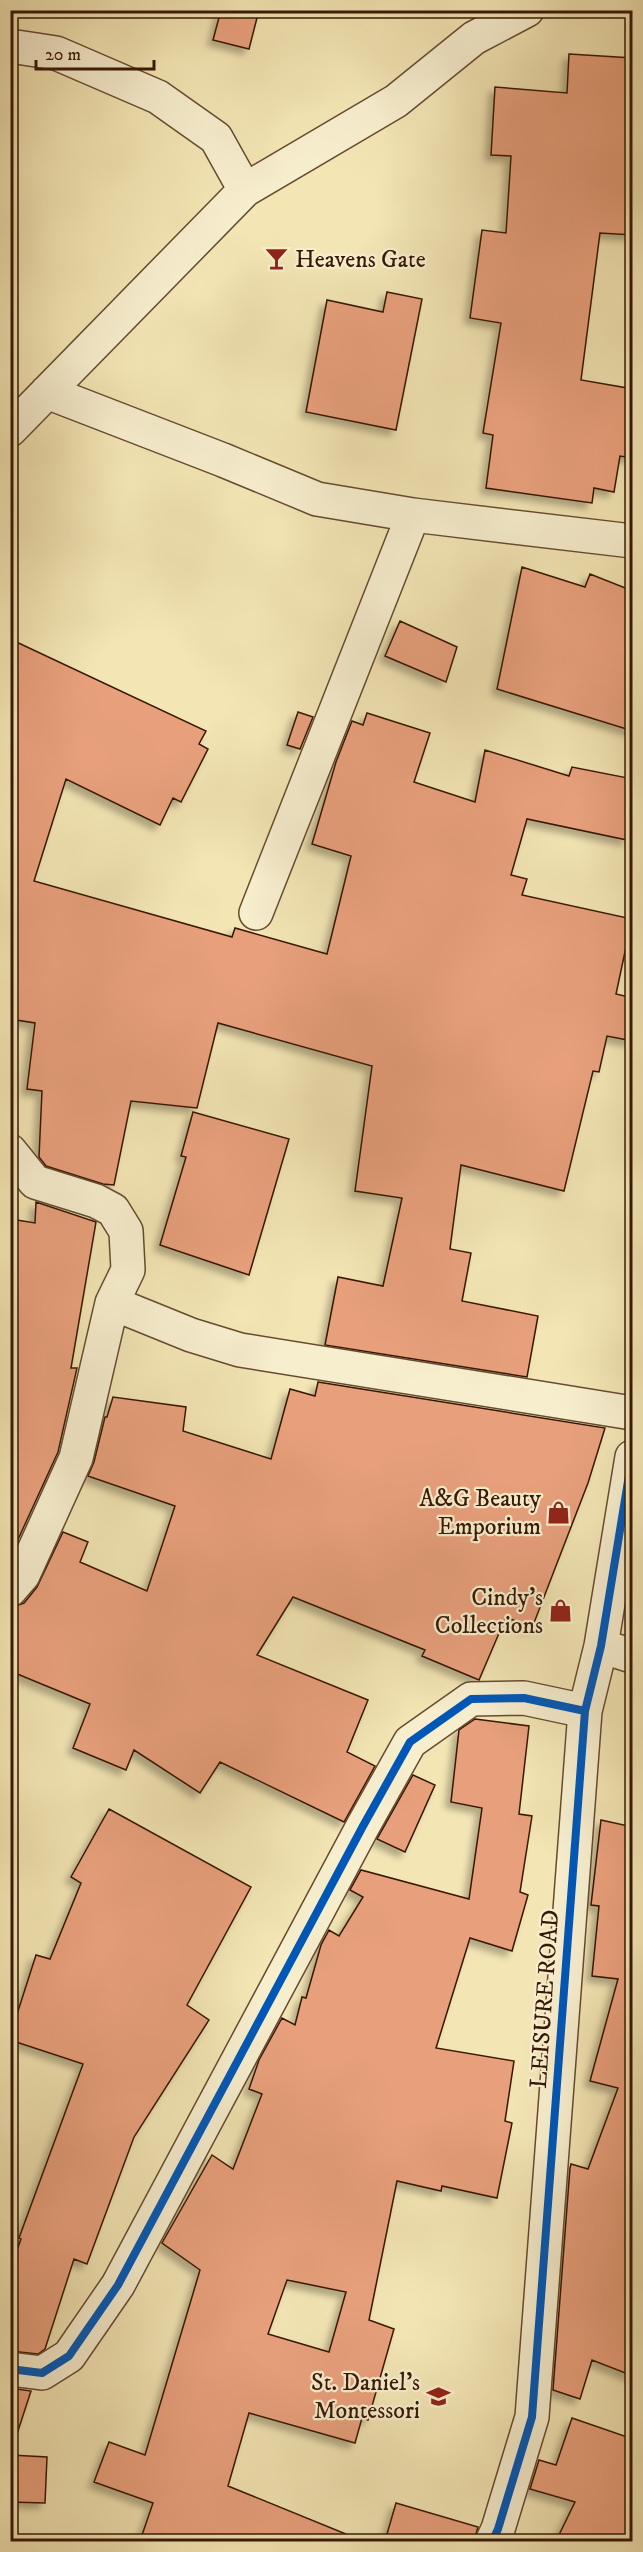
<svg xmlns="http://www.w3.org/2000/svg" width="643" height="2552" font-family="'IM FELL DW Pica',serif">
<defs>
<filter id="shadow"><feDropShadow dx="-5.5" dy="5.5" stdDeviation="3" flood-color="#0004"/></filter>
</defs>
<rect width="100%" height="100%" fill="#f3e5b4"/>
<filter id="stains"><feTurbulence type="fractalNoise" baseFrequency=".00333" numOctaves="4"/><feColorMatrix values="0 0 0 0 .2 0 0 0 0 .09 0 0 0 0 .02 0 0 0 .5 -.17"/></filter>
<radialGradient id="worn" r=".72"><stop offset=".6" stop-color="#630" stop-opacity="0"/><stop offset="1" stop-color="#630" stop-opacity=".3"/></radialGradient>
<path fill="#e8a07c" stroke="#371804" stroke-width="1.5" fill-rule="evenodd" filter="url(#shadow)" d="M221,10H259L249,49L213,40Z
M569,54L633,58V235L600,233L581,380L633,389V458L620,456L614,492L594,488L592,503L486,488L493,435L483,433L501,323L470,318L482,230L506,233L511,156L491,155L495,87L567,93Z
M387,292L422,299L396,430L306,412L327,300L383,312Z
M522,567L585,587L590,574L633,591V731L497,689Z
M400,621L457,647L446,682L385,656Z
M10,639L206,731L199,744L208,749L181,802L173,798L160,825L66,779L34,881L232,937L235,928L327,954L351,856L312,844L336,762L352,721L363,725L367,713L430,733L414,782L475,802L485,750L569,776L572,767L633,779V809L627,840L527,819L511,875L527,879L522,895L632,919L616,994L633,998V1041L607,1036L599,1072L593,1071L564,1191L461,1165L450,1249L471,1253L462,1301L538,1316L527,1377L325,1345L338,1277L383,1286L402,1198L355,1191L372,1066L218,1023L197,1108L131,1101L114,1185L103,1184L46,1166L39,1157L42,1091L27,1089L35,1023L10,1019Z
M298,712L313,717L300,749L287,745Z
M193,1112L289,1139L249,1275L160,1245L186,1157L181,1156Z
M36,1202L96,1222L71,1368H77L58,1452L10,1557V1219L35,1223Z
M318,1382L605,1428L588,1483L532,1628L506,1617L479,1680L422,1656L425,1650L293,1597L257,1655L368,1700L347,1752L375,1766L344,1822L220,1762L200,1793L134,1750L126,1770L73,1748L90,1704L10,1671V1608L24,1603L37,1587L63,1532L88,1542L80,1562L147,1591L175,1506L88,1476L94,1462L105,1417H107L113,1397L186,1407L183,1431L271,1459L290,1389L315,1396Z
M475,1719L529,1726L519,1814L532,1816L520,1892L528,1895L512,1951L470,1938L436,2048L514,2061L505,2121L512,2123L497,2198L442,2186L441,2191L397,2181L369,2320L394,2329L368,2420L362,2418L355,2443L249,2413L228,2486L363,2541H140L153,2503L94,2482L109,2442L145,2455L200,2270L162,2243L212,2155L233,2169L262,2094L249,2089L259,2060L282,2018L295,2025L302,1997L306,1998L321,1945L329,1930L339,1936L363,1897L350,1890L361,1870L469,1899L482,1808L451,1802L459,1730ZM287,2280L346,2292L329,2352L268,2334Z
M413,1775L435,1785L405,1852L377,1839Z
M109,1809L251,1887L187,2005L209,2020L134,2137L87,2264L74,2259L45,2349L38,2354L10,2351V2270L21,2239L19,2238L83,2064L10,2040V2036L36,1955L50,1959L81,1883L71,1877Z
M601,1820L633,1827V2376L592,2360L580,2399L553,2390L570,2168L571,2164L588,2169L618,2088L590,2081L618,1979L592,1976L599,1906L591,1905Z
M10,2388L31,2391L17,2434L10,2433Z
M572,2418L633,2439V2541H556L575,2502L530,2489L539,2460L556,2465Z
M10,2455L47,2457L45,2503L10,2502Z
M396,2503L478,2527L474,2541H385Z"/>
<g fill="none" stroke-linecap="round" stroke-linejoin="round">
<defs>
<path id="minor" d="M10,46L56,53L158,97L216,138L245,190
M47,392L223,460L317,499L413,515L632,541
M10,430L245,190L396,101L474,38L527,10
M256,913L413,515
M10,1151L35,1182L96,1201L113,1210L126,1231L128,1270L112,1303L191,1335L240,1350L632,1413
M10,1590L23,1575L76,1458L112,1303
M601,1646L632,1656
M10,2369L42,2373L69,2356L118,2285L363,1826L410,1742L471,1699L524,1698L585,1711
M492,2542L498,2529L532,2417L585,1711L601,1646L632,1457"/>
</defs>
<use href="#minor" stroke="#664b30" stroke-width="36"/>
<use href="#minor" stroke="#f7eece" stroke-width="33"/>
<defs>
<path id="cycleway" d="M10,2369L42,2373L69,2356L118,2285L363,1826L410,1742L471,1699L524,1698L585,1711
M492,2542L498,2529L532,2417L585,1711L601,1646L632,1457"/>
</defs>
<use href="#cycleway" stroke="#f7eece" stroke-width="11"/>
<use href="#cycleway" stroke="#0057b8" stroke-width="8"/>
</g>
<defs>
<symbol id="bar-bare" viewBox="-9 -9 18 18"><path d="M-6-5H6L.8 .8V4.5H3.5V6h-7V4.5H-.8V.8Z" fill="#8f2418" stroke="#f7eece" stroke-width="2.5" paint-order="stroke"/></symbol>
<symbol id="shop-bare" viewBox="-9 -9 18 18"><path d="M-5-2.5h2.3a2.7 3.5 0 0 1 5.4 0H5L5.5 6h-11ZM-1.5-2.5h3a1.5 2.3 0 0 0-3 0Z" fill="#8f2418" stroke="#f7eece" stroke-width="2.5" paint-order="stroke"/></symbol>
<symbol id="school-bare" viewBox="-9 -9 18 18"><path d="M0-5L7-2L0 1L-7-2ZM-4 1L0 2.5L4 1V4Q0 6-4 4Z" fill="#8f2418" stroke="#f7eece" stroke-width="2.5" paint-order="stroke"/></symbol>
</defs>
<g fill-rule="evenodd">
<use href="#bar-bare" x="260" y="242" width="33" height="33"/>
<use href="#shop-bare" x="542" y="1496" width="33" height="33"/>
<use href="#shop-bare" x="544" y="1594" width="33" height="33"/>
<use href="#school-bare" x="422" y="2380" width="33" height="33"/>
</g>
<g text-anchor="middle" stroke-width="4.5" stroke-linejoin="round" paint-order="stroke">
<g font-size="24" fill="#371804" stroke="#f7eece" text-anchor="end">
<text x="295" y="267" text-anchor="start">Heavens Gate</text>
<text x="541" y="1506">A&amp;G Beauty<tspan x="541" dy="28">Emporium</tspan></text>
<text x="543" y="1605">Cindy's<tspan x="543" dy="28">Collections</tspan></text>
<text x="420" y="2390">St. Daniel's<tspan x="420" dy="28">Montessori</tspan></text>
</g>
<g font-size="24" fill="#371804" stroke="#f7eece">
<text transform="translate(544 1999) rotate(-86)" y="8">LEISURE ROAD</text>
</g>
</g>
<rect width="643" height="2552" fill="none" stroke="#f3e5b4" stroke-width="36"/>
<rect x="12" y="12" width="619" height="2528" fill="none" stroke="#371804" stroke-width="3"/>
<rect x="18" y="18" width="607" height="2516" fill="none" stroke="#371804" stroke-width="1.5"/>
<path d="M36 60v9h118v-9" fill="none" stroke="#371804" stroke-width="3"/>
<text x="45" y="60" font-size="18" fill="#371804" stroke="#f7eece" stroke-width="4.5" paint-order="stroke">20 m</text>
<rect width="100%" height="100%" filter="url(#stains)"/>
<rect width="100%" height="100%" fill="url(#worn)"/>
</svg>
